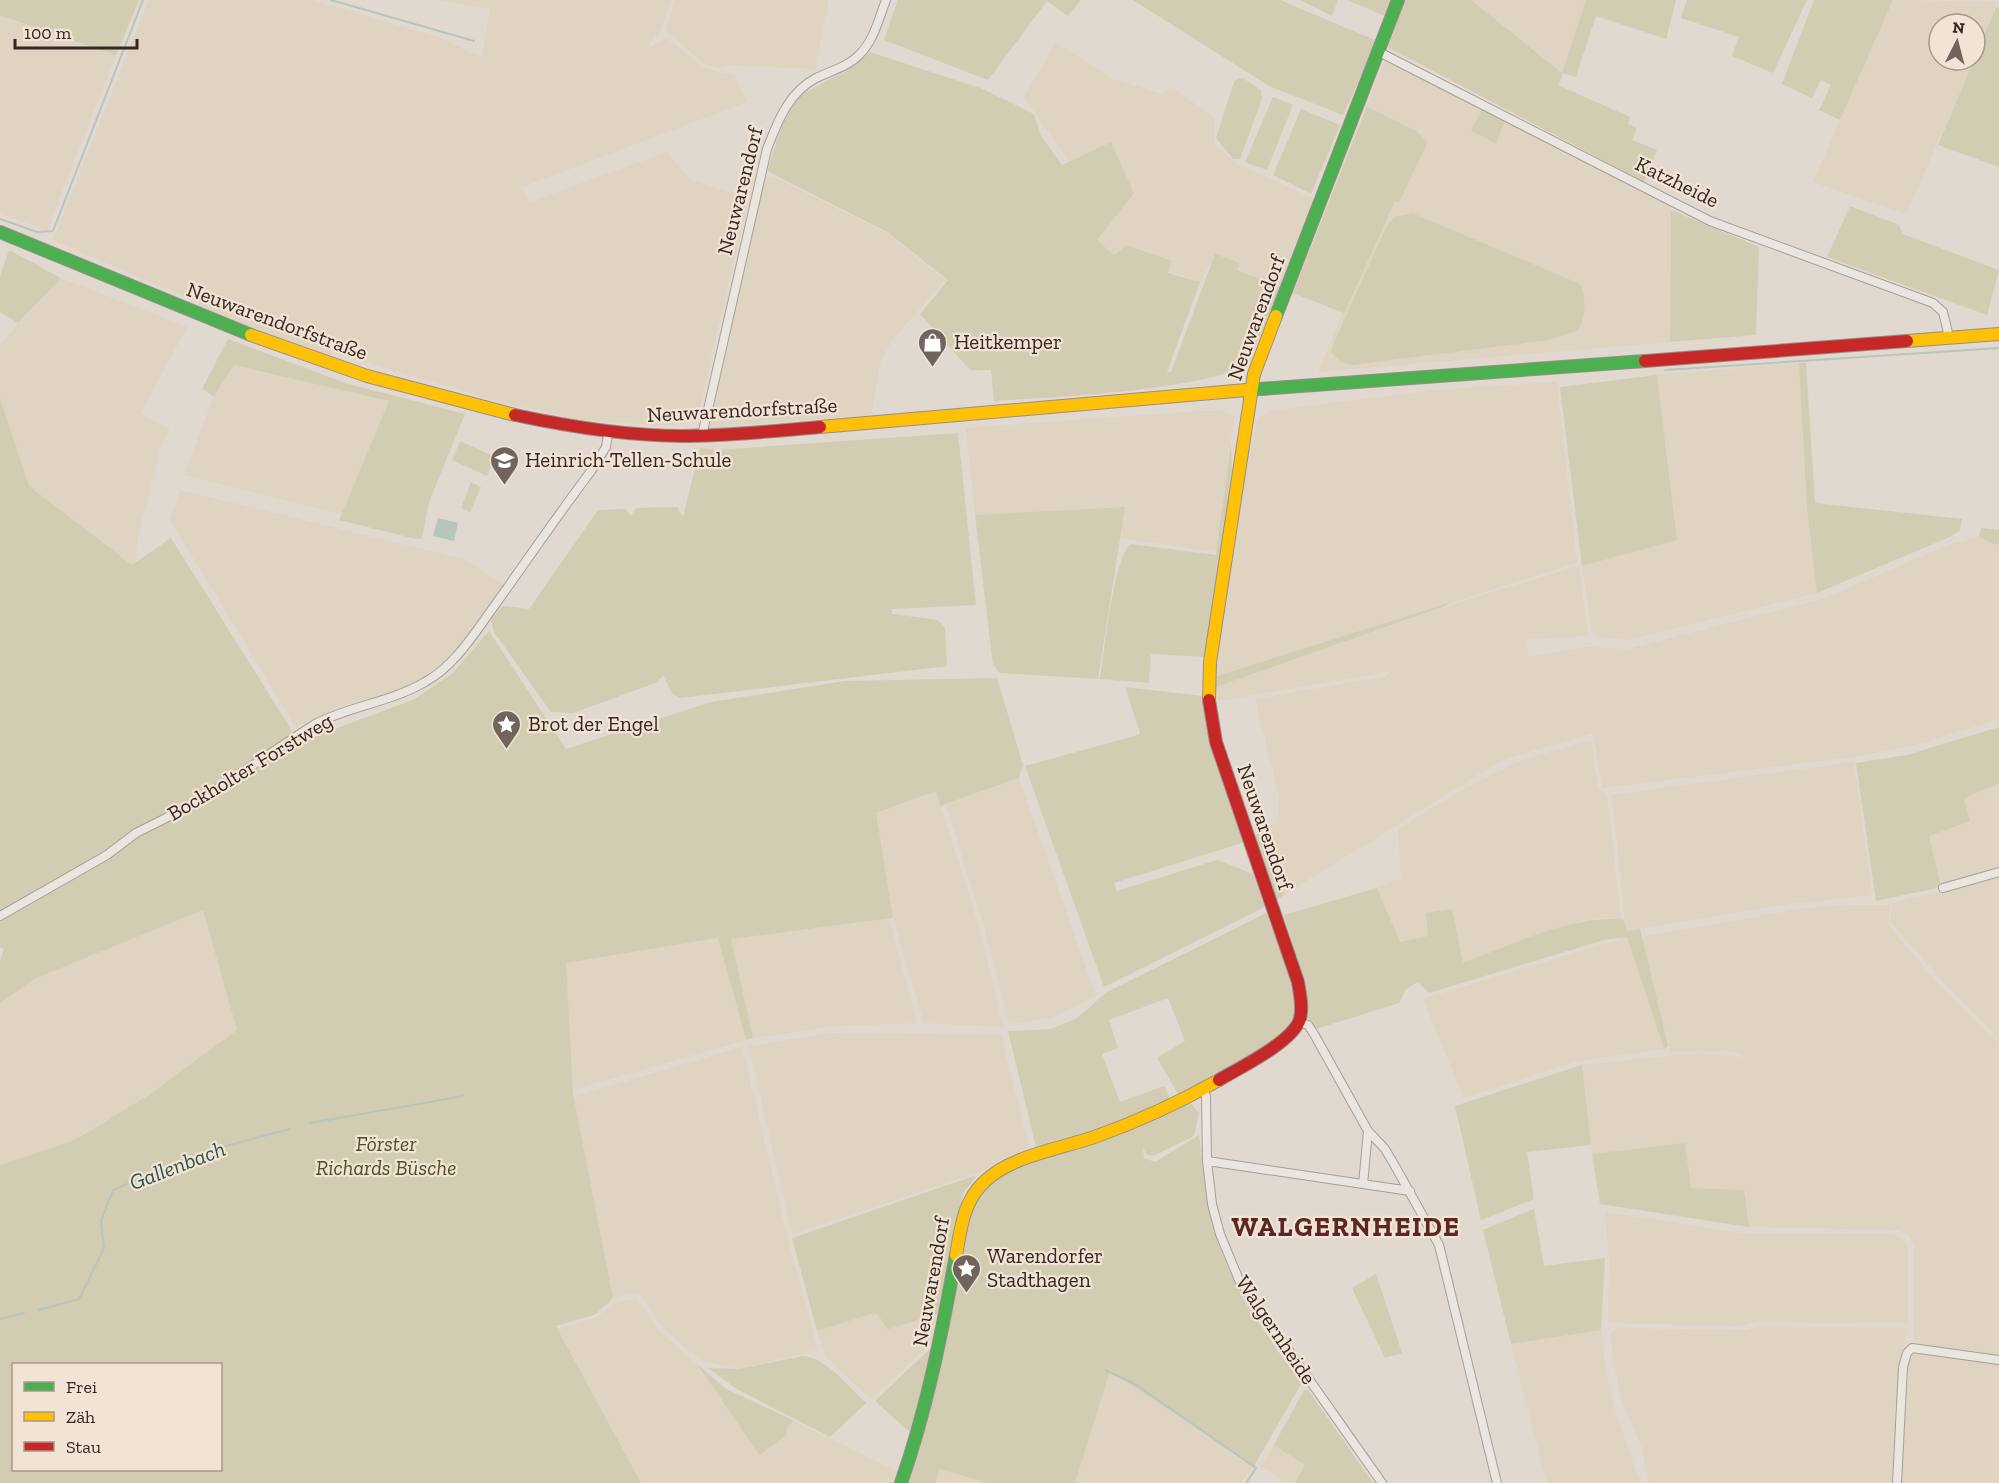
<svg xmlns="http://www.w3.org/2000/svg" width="1999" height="1483" font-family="'Zilla Slab',serif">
<rect width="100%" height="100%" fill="#e1d8cf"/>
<path fill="#dfd3c1" d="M149,0H312L441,38L482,58L490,9L439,0H671L660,31L644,50L666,38L704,67L716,72L734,74L747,102L522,187L530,202L667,152L689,179L748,198L697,419L666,426L583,420L503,403L332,352L327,358L198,308L199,303L53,240Z
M675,0H829L815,69L727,65L717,68L704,64L666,31Z
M1471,0H1586L1563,73L1480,7Z
M1893,0L1997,2L1975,57V24H1939V60H1974L1906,214L1813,182Z
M0,13L116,55L47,230L0,214Z
M1056,43L1113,79L1162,94L1171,87L1214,117V144L1235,163L1317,200L1281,287L1237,269L1216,254L1200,282L1168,271L1172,261L1114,255L1097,240L1134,192L1110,142L1069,162L1024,97Z
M1386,57L1671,206L1670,342L1318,372L1343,313L1293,293Z
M774,177L886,233L946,280L892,340L881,361L871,415L711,427L708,424L764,180Z
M61,278L187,327L140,414L170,428L160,450L137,541L136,563L132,565L29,486L0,398V344Z
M1799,363L1807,509L1817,593L1628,640L1593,636L1582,566L1677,540L1657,375Z
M233,365L389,401L341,514L184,475L214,396Z
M1557,382L1577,563L1214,677L1237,508L1258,418L1270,411L1282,409L1439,390Z
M1200,411H1220L1234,416L1217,552L1120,538L1125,507L975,515L966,428Z
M180,490L463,559L504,585L450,657L425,678L388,694L349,704L296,727L170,520Z
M1979,537L1999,546V719L1926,742L1860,756L1602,788L1593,733L1502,760L1284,895L1259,833L1278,822L1279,795L1255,699L1384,677L1393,671L1218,701L1214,697L1213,688L1475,597L1579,566L1588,636L1525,639L1529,657L1586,647L1628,649L1823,599L1948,545Z
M1591,740L1598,790L1607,794L1621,919L1606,917L1584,920L1462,963L1428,936L1400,942L1377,888L1401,878L1398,829L1462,790L1520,761Z
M1854,762L1872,895L1778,905L1626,931L1612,795Z
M1019,778L1096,996L1051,1018L1009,1024L984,926L946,805Z
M1999,783V869L1941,887L1928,836L1970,821L1964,798Z
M936,791L979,927L1003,1027L924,1023L893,918L875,813Z
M1999,877V1039L1944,983L1890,921L1892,903Z
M1847,905H1890L1888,924L1904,944L1941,987L1999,1044V1357L1921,1345L1914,1340V1246L1908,1234L1898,1230L1749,1227L1744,1190L1691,1188L1685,1143L1592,1154L1582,1065L1699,1053L1743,1057L1739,1053L1725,1051L1671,1052L1653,991L1642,937L1800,909Z
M203,910L237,1030L149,1095L75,1140L0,1165V1003L34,979Z
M889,919L917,1023L836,1026L753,1038L731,939Z
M1627,937L1664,1049L1577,1061L1464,1098L1423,999Z
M718,938L746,1040L572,1090L566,963Z
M832,1033L1001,1035L1030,1152L965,1177L792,1234L749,1046Z
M742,1047L787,1236L818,1350L739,1369L700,1360L663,1328L640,1293L613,1298L573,1097Z
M1605,1212L1746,1234H1893L1903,1239L1908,1249V1323L1755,1322L1741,1326L1608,1323L1609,1258Z
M637,1299L660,1332L698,1365L759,1455L793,1420L900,1473L897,1483H641L558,1329L597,1317L614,1303Z
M942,1313L938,1337L871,1399L826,1357L817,1331L871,1314Z
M1761,1326L1907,1328L1900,1362L1894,1483H1649L1642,1448L1623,1403L1614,1365L1610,1335L1617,1328L1744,1330Z
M1601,1330L1605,1367L1614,1407L1640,1483H1547L1511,1344Z
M1918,1351L1999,1362V1483H1901L1906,1363L1911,1355Z
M1110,1371L1254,1466L1241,1483H1075Z
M1274,1445L1306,1465L1295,1483H1288L1261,1467Z
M939,1469L988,1483H937Z"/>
<path fill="#d2ccb3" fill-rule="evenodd" d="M0,0H139L116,55L0,15Z
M898,0H1081L1068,16L1047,1L988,80L884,40Z
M1133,0H1280L1377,41L1343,115L1269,86Z
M1300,0H1338L1332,16Z
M1347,0H1390L1385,16Z
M1405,0H1471L1562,73L1586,0H1676L1666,39L1596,16L1576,77L1563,73L1558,85L1630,117L1628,124L1637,128L1632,140L1657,150L1644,182L1388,47Z
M1687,0H1807L1773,73L1732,56L1739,37L1681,18Z
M1814,0H1893L1840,120L1819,110L1831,85L1821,80L1812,98L1782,84Z
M1996,7L1999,8V167L1938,145Z
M870,52L983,89L1034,114L1041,136L1062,165L1111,142L1134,193L1097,240L1114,255L1126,245L1172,261L1168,273L1200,282L1167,372H1171L1215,254L1239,263L1237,270L1281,287L1249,362C1211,391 1048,397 994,401L991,370H970L920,314L948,280L887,232L767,171L781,128L789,111L802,94L846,71Z
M1238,78H1243L1261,90L1262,99L1240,159H1233L1216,138L1234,82Z
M1273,97L1293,105L1267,170L1245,162Z
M1367,107L1416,131L1428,142L1399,202L1395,201L1344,313L1293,293Z
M1483,108L1505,120L1496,144L1471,130Z
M1301,109L1340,125L1311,194L1273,175Z
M1850,206L1899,225L1903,234L1999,270L1987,315L1827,257Z
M1671,210L1759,247L1756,335L1670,342Z
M1412,213L1580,284C1587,301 1585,312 1579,330L1549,340L1352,365L1341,362L1331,352L1335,340L1387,226L1395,217Z
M9,250L61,278L18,323L0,312V277Z
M228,339L345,383L465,414L429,502L422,538L416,539L339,520L389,401L234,365L214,396L202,389Z
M1799,363H1806L1815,503L1962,519L1960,530L1952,536L1817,593L1807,509Z
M1657,375L1677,540L1582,566L1560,387Z
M0,398L29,486L132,565L171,538L299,742L413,700L452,674L489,631L566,749L711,702L845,681L997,678L1023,765L1019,778L940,806L936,791L876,813L893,918L731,939L753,1038L746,1040L718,938L566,963L573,1094L613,1298L596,1314L556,1326L641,1483H0V1165L75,1140L149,1095L237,1030L203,910L34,979L0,1003V961L4,949L0,947ZM14,1364H220V1470H14Z
M958,433L976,605L892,609V614L938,620L945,628L947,666L680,698L672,693L663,675L658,682L573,713L551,712L494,632L491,619L503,606L529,609L598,510L625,509L631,516L636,508L677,507L683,517L700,448L717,450Z
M460,441L495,457L487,476L452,460Z
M1231,443L1232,471L1206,657L1151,654L1149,683L1100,679C1105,649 1112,565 1130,544L1216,555Z
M471,482L481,487L470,512L461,508Z
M1125,507L1098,679L1000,673L993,665L975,515Z
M1981,528L1999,530V546L1979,537Z
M1449,603L1446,606L1213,688L1214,677Z
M1125,687L1203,696L1211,743L1245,842L1114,883L1117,891L1217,860L1253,874L1265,907L1104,987L1025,766L1138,735L1140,733Z
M1999,727V783L1964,798L1970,821L1929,836L1941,887L1876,901L1856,763L1907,755Z
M1259,833L1284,895L1275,901L1254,836Z
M1377,888L1400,942L1428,936L1426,913L1452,909L1463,963C1509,946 1576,913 1624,920L1626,931L1640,929L1668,1046L1664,1049L1627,937L1604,940L1429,993L1418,982L1406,989L1399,1003L1316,1029L1307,1016L1298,964L1284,915Z
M1266,913C1274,934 1299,989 1297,1009C1293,1045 1212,1079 1183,1095L1178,1094L1157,1058L1185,1041L1168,998L1109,1020L1118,1048L1102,1054L1120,1102L1164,1086L1172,1102L1037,1151L1008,1031L1051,1029L1077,1018L1107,992Z
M1582,1065L1591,1145L1527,1152L1534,1199L1481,1220L1455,1106Z
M1189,1101L1199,1113L1194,1136L1153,1156L1146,1154L1143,1147L1144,1158L1155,1162L1199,1135C1203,1168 1206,1203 1216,1236C1232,1291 1269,1337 1301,1384L1254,1466L1110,1371L1075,1483H988L939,1469L936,1483H904L949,1324L973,1202L993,1178L1062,1151L1135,1128Z
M1685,1143L1691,1188L1744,1190L1749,1227L1600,1204L1592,1154Z
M977,1175L963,1193L942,1313L888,1329L878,1315L871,1314L817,1331L792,1238Z
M1534,1209L1544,1266L1605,1258L1601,1330L1511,1344L1483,1230Z
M1376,1274L1402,1353L1385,1358L1352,1288Z
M932,1347L935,1348L914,1436L875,1401Z
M803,1356C828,1359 849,1387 866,1403L830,1437L737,1389L708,1368L739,1369Z
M698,1365L726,1389L793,1420L786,1430L787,1435L759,1455Z
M1304,1390H1308L1373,1483H1295L1305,1465L1274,1445Z"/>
<path fill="#b8c5bb" d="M438,518L458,523L454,541L433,536Z"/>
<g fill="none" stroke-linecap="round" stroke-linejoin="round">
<path stroke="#b8c5bb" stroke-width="2" d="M331,0L474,41
M0,219L37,232L53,231L143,0
M1665,370L1999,348
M310,1123L464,1096
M39,1310L79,1299L104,1248L101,1221L113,1190L210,1150L290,1129
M0,1319L24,1313
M1105,1370L1135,1384L1256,1468L1246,1483"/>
<defs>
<path id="street" d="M1379,52L1710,221L1933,303L1943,312L1949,337
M702,436L767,149C778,121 788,93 816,78C831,71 849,66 860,54C874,40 879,18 886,0
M1943,888L1999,872
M0,916L107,855L136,833L194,804L315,724C350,706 391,702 425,682C455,666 476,631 495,605C527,560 558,515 591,471L606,447L608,434
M1299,1022L1308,1025L1314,1034L1368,1131L1385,1149L1395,1166L1439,1245L1497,1483
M1203,1090L1206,1096L1207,1161L1212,1204L1220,1234L1239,1280L1382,1483
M1207,1161L1410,1191
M1363,1184L1368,1131
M1897,1483L1903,1367L1907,1353L1912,1348L1999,1360"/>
<path id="fast" d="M0,232L251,335
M1276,316L1398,0
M1246,390L1645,361
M901,1483C927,1409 942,1332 956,1255"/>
<path id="slow" d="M251,335L367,376L515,415
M1907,341L1999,334
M820,427L1246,390
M1209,700L1210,662L1254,374L1276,316
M956,1255C961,1228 963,1203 983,1183C1011,1155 1061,1149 1097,1136C1139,1121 1180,1102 1219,1080"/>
<path id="jam" d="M1645,361L1907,341
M515,415C571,427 626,436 683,436C729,436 774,431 820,427
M1209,700L1216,742L1298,982C1300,994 1303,1007 1300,1019C1293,1042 1239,1068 1219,1080"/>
</defs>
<use href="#street" stroke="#a69e97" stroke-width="10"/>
<use href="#fast" stroke="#968e88" stroke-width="14"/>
<use href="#slow" stroke="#968e88" stroke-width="14"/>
<use href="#jam" stroke="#968e88" stroke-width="14"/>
<use href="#street" stroke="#eae5df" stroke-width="8"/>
<use href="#fast" stroke="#4caf50" stroke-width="12"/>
<use href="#slow" stroke="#ffc107" stroke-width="12"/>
<use href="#jam" stroke="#c62828" stroke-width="12"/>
</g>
<defs>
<symbol id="shop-pin" viewBox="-11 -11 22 30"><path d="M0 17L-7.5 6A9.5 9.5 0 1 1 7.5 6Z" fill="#71645d" stroke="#f1e4d5"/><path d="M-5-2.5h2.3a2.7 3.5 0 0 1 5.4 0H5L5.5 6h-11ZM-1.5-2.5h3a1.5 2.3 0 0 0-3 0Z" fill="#fff"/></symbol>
<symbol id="school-pin" viewBox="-11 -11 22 30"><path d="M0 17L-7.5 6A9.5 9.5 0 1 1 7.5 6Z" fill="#71645d" stroke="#f1e4d5"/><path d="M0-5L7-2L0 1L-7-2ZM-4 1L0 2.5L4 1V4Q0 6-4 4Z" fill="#fff"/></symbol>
<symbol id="sight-pin" viewBox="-11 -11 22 30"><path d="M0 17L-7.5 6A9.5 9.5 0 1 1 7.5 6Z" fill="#71645d" stroke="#f1e4d5"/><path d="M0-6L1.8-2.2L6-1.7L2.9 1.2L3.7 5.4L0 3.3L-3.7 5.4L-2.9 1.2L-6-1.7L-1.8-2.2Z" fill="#fff"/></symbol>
</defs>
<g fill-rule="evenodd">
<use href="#shop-pin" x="916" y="326" width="33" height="45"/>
<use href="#school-pin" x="488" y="444" width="33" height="45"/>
<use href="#sight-pin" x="490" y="708" width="33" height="45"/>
<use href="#sight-pin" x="950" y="1252" width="33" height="45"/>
</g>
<g text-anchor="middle" stroke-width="4.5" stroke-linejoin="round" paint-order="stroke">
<g font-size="21" fill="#342620" stroke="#f1e4d5">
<text transform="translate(1677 182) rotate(26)" y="7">Katzheide</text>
<text transform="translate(740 191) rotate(-76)" y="7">Neuwarendorf</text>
<text transform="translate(1256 318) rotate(-70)" y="7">Neuwarendorf</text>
<text transform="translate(277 321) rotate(20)" y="7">Neuwarendorfstraße</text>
<text transform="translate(742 410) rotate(-3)" y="7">Neuwarendorfstraße</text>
<text transform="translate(250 767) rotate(-31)" y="7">Bockholter Forstweg</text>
<text transform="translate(1265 827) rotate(71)" y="7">Neuwarendorf</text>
<text transform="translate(931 1282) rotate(-80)" y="7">Neuwarendorf</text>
<text transform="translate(1276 1330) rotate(56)" y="7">Walgernheide</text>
</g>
<g font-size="21" fill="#342620" stroke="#f1e4d5" text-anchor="start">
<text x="954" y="349">Heitkemper</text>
<text x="525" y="467">Heinrich-Tellen-Schule</text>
<text x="528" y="731">Brot der Engel</text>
<text x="987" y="1263">Warendorfer<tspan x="987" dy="24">Stadthagen</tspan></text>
</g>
<g font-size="21" font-style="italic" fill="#4c4e29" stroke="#f1e4d5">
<text x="386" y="1151">Förster<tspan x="386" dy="24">Richards Büsche</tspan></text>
</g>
<g font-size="22" font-style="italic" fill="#31524a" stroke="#f1e4d5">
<text transform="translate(177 1165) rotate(-21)" y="8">Gallenbach</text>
</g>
<g font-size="27" font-weight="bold" letter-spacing="1.5" fill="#5c2625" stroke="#f1e4d5">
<text x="1346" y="1236">WALGERNHEIDE</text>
</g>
</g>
<rect x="12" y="1363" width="210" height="108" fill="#f1e4d5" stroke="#a5988d" stroke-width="1.5"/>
<rect x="24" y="1382" width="30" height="9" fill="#4caf50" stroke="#a5988d" stroke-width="1.5"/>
<text x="66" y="1393" font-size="18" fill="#342620">Frei</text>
<rect x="24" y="1412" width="30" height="9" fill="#ffc107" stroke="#a5988d" stroke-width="1.5"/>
<text x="66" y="1423" font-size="18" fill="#342620">Zäh</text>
<rect x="24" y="1442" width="30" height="9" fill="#c62828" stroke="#a5988d" stroke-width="1.5"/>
<text x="66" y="1453" font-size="18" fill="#342620">Stau</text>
<g transform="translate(1957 42) rotate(6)"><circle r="28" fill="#f1e4d5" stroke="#a5988d" stroke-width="1.5"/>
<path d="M0-4.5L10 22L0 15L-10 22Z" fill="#71645d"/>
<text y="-9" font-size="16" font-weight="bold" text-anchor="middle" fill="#342620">N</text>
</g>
<path d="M15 39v9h122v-9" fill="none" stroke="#342620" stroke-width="3"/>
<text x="24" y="39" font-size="18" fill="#342620" stroke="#f1e4d5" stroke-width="4.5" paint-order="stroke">100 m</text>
</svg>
